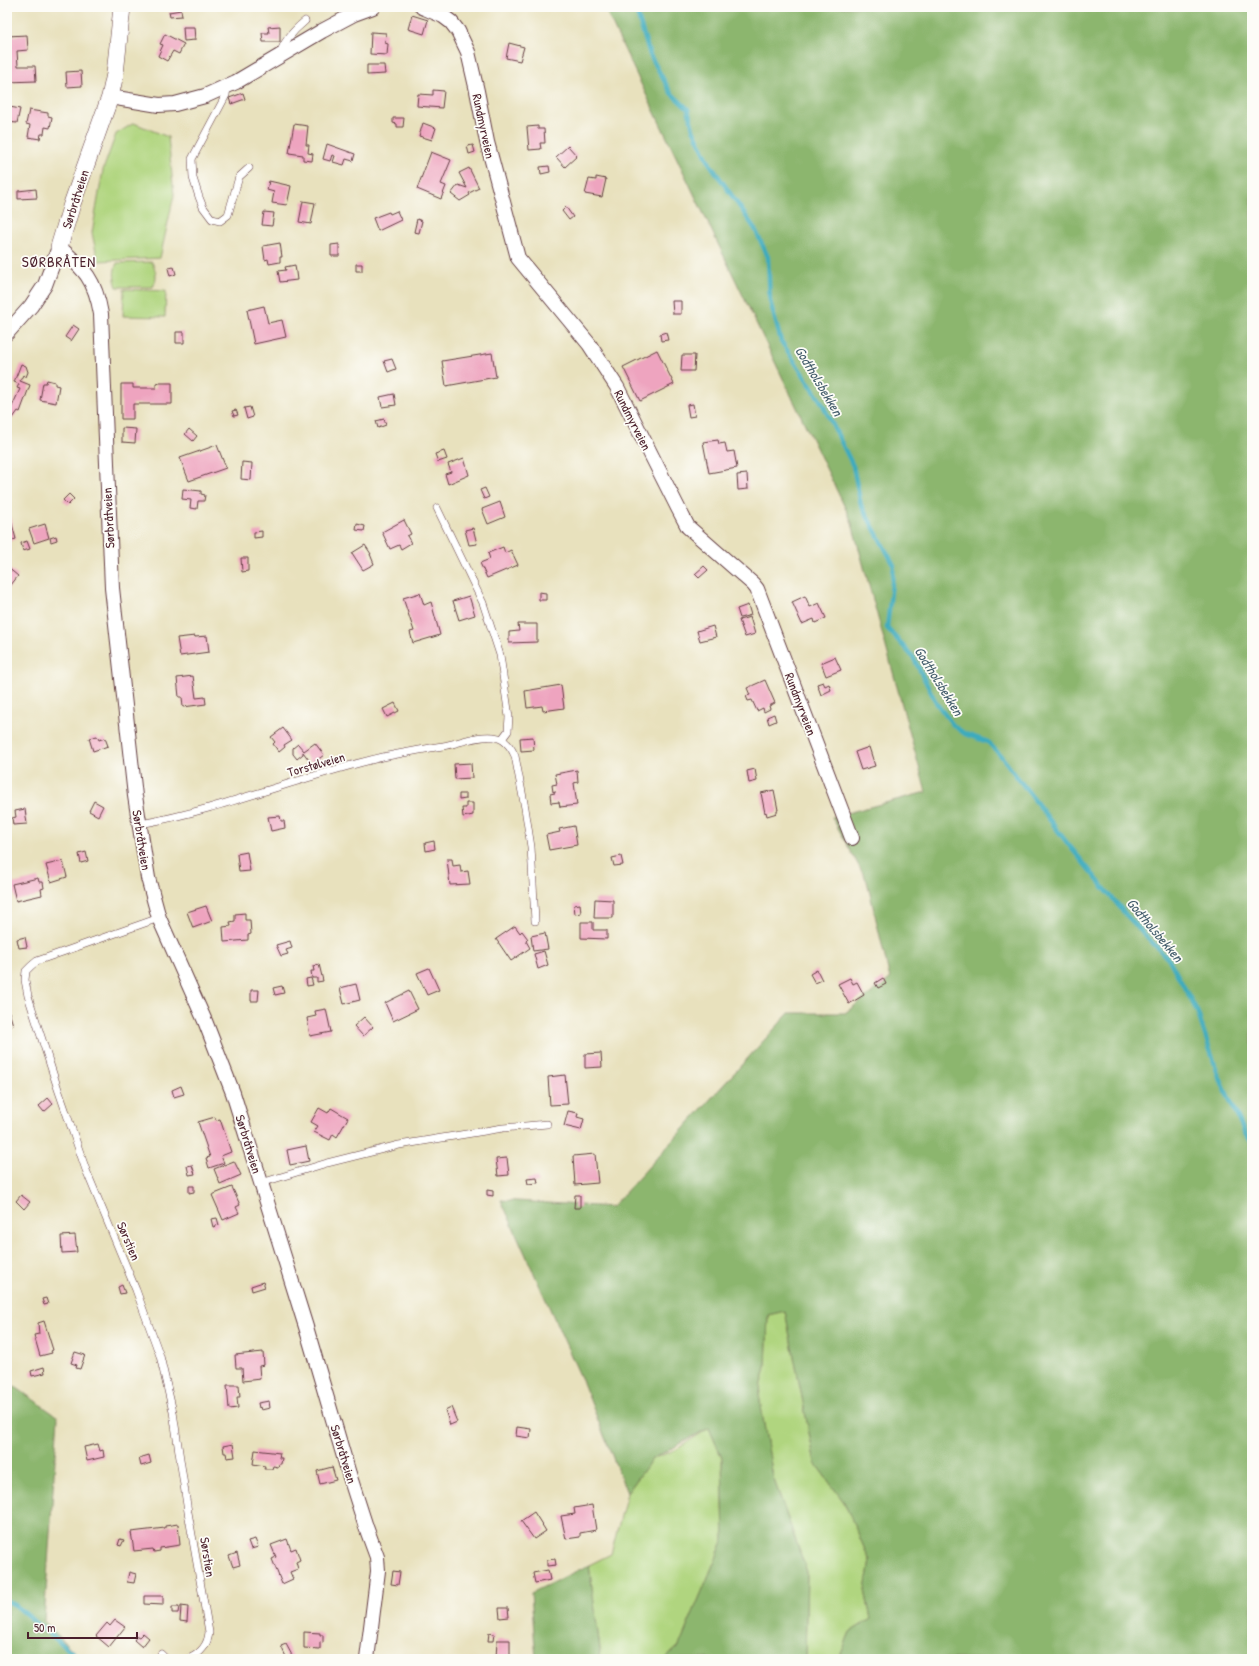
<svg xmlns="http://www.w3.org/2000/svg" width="1259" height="1666" font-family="'Patrick Hand',sans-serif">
<rect width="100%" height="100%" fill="#fdfcf7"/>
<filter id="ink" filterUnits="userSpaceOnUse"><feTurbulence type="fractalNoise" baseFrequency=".025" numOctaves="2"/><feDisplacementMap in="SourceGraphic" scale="8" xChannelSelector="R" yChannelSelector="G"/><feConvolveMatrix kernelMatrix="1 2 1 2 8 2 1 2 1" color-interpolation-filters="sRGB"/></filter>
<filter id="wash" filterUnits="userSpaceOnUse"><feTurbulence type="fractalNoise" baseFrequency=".012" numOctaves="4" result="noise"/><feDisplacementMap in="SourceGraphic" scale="16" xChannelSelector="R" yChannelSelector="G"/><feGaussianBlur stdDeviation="0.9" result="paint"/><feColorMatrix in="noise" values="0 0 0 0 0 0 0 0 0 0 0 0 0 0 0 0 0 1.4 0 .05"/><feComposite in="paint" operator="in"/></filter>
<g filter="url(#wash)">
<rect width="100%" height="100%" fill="#e8e1bd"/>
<path fill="#b0d57f" stroke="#7d7a55" d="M134,123L168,137L174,195L160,258L98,261L92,233L103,170L116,134Z
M152,262C156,272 158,277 153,287H117C114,278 113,272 117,263Z
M124,289L166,291L165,317L123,316Z
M785,1311L815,1463L844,1502L870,1561L865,1590L871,1619L850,1632L839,1659H805L807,1572L773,1477L759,1395L766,1367L768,1315Z
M709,1428L722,1458L724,1539L679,1646L665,1659H599L600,1649L589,1565L611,1554L627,1493L652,1459L677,1449Z"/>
<path fill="#8cb66e" stroke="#6b6a4c" d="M604,7H1252V1659H839L850,1632L871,1619L865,1590L870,1561L844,1502L815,1463L785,1311L768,1315L766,1367L759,1395L773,1477L807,1572L805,1659H665L679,1646L724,1539L722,1458L709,1428L652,1459L627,1493L582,1380L501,1200L612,1207L789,1013H845L890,979L867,881L832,817L926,792L851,520Z
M7,1381L58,1417L44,1621L81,1659H7Z
M589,1565L600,1649L599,1659H536L531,1593Z"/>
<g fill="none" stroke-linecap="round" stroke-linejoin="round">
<path stroke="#3eabbd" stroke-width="4.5" d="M635,7L650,55L671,93L688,109L693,129L710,164L755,229L768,257L770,301L781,341L822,403L853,466L861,505L894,565L887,628L913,657L937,704L953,725L965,734L988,742L1001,756L1068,844L1127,916L1170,961L1197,1011L1218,1074L1244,1131L1252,1143
M7,1601L15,1605L80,1659"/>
</g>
<g id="blocks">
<path fill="#eea4bf" d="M181,10L182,16L170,17L169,12Z
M412,15L428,20L424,34L408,29Z
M280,26V42H263L262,33H269L268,27Z
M183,27H194L195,40L184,41Z
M371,32L386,33L385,43L388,44L387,55L370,54Z
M165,34L184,44L179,54L173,51L167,61L158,56L163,45L160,44Z
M27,35L28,50L17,51L18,66H35L36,81L7,82V36Z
M509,43L524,47L520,61L506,58Z
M367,65H384L385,74L367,75Z
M81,71L82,86L67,87L66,72Z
M433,90L444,91L442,108L417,106L418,94L433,95Z
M243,93L245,99L231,104L229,98Z
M10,107L20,109L17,123L7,122V109L9,110Z
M29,110L48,113V116L52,117L50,128L45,127L44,134H41L40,139L28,137L30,125L26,124Z
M393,118H404L403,127H397V124L393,123Z
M423,123L436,128L432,140L419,136Z
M294,124L308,126L306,145H309L308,153L313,154L312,161L303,160V155L289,153Z
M538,126V129H544L545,143H540L541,149L529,150L527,127Z
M327,144L355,154L353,161L346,159L344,165L333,162L335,156L332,155L330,161L323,159Z
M473,145L475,152L469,154L467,146Z
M568,146L577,156L565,167L556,157Z
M431,152L451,160L441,184L446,186L441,199L417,189Z
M549,166L550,172L541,174L540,167Z
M469,168L479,188L469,193L470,195L460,201L451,194L458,185L467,188L459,173Z
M596,177L606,179L602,197L585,194L589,179L596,180Z
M269,181L291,186L287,205L272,203L274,192L267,190Z
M36,189L37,198L18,199V191Z
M303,201L315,203L311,224L299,222Z
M566,207L573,217L569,220L562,211Z
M397,211L401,220L378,231L373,218L389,212L390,214Z
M264,212L274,213L272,226L262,225Z
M417,219L422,221L419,233L414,232Z
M280,243L282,257H280V262L269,264L268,259L265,260L263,246Z
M339,244V256H331V245Z
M356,264H362V271H356Z
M295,265L297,280L280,282L278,271L286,270L285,267Z
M174,267L176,274L170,276L168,268Z
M672,301H681V314H673Z
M264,306L268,323L282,320L286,337L254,344L247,310Z
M73,325L79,329L71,341L65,337Z
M176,332H184V343H176Z
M666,332L668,340L661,341L660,334Z
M657,350L674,384L640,401L623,367Z
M492,353L496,377L446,386L442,361Z
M682,355H695L694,371H681Z
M392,359L396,369L388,372L384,361Z
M21,364L26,366L28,372L26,377L23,375L20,381L30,385L20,412L18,411L13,418L8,415L20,389L17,388L19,384L14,382Z
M47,380L55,382V385L59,386L56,403L40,400L43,383H46Z
M159,383H172V404H133V419H121V384H133V388H156V384Z
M394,394L396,405L382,407L380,397Z
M693,404L695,416L689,417L687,405Z
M250,407L253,417L247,419L244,408Z
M236,410L238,415L234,416L232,411Z
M384,419L386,425L378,428L376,421Z
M122,428L136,429L135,443L122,442Z
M189,429L197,436L193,441L185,434Z
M718,440L719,444L725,443L727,452L734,451L737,468L709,473L703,442Z
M217,445L226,468L189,481L180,458Z
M444,451L447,459L438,462L435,454Z
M464,458L469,475L448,484L445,474L451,472L448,464Z
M242,462L252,463L251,480L241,479Z
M747,474L748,489L738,490L737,475Z
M485,488L489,497L484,499L480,490Z
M183,489L201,491V494L205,495L204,501H198L197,509L190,508L191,500L182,499Z
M69,494L74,499L68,505L63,500Z
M500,502L505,517L488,524L482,509Z
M10,517L16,539L7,542V518Z
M404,520L411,534L407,536L411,543L401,549L399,545L390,549L382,532Z
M45,524L49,538L34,543L29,529Z
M357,524L365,526L364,531L356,530Z
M473,528L477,544L469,545L465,530Z
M262,531V537L254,538V532Z
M56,536L57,540L51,542L50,538Z
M27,541L30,549L23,551L21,543Z
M365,545L371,554H370L374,564L363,570L352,553Z
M503,547L505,553L511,550L518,565L487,578L480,563L490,559L488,553Z
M241,558H248V571L242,572Z
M704,566L708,570L699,578L695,574Z
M7,567L18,576L7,590Z
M539,592L546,593V600H539Z
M420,593L424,605L431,602L440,635L413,643L410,632L414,631L403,598Z
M469,596L475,615L459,620L453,601Z
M805,596L810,607L819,603L826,618L815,623L814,619L802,624L792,602Z
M748,605L751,615L740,618L737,609Z
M750,617L755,634L745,637L739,620Z
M518,624H537V642L509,643V632L519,631Z
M713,626L716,637L700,641L697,631Z
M195,636V637L207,636L209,652L180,656L177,638Z
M835,657L841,670L826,676L821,663Z
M193,676L196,698L205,697L206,704L183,707L182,697H179L177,678Z
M765,680L775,703L769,706L770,709L764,712L763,708L757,711L752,700L748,701L746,696L750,695L747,688Z
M823,682L825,686L829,684L831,690L821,695L817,684Z
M561,685L564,708L543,711L542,706L527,708L525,691Z
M395,703L399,711L387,717L383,709Z
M774,714L776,721L769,724L767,717Z
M283,728L292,740L284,745L285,747L279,752L273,744L275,742L271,737Z
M97,736L99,740L105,738L108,746L93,751L89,738Z
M533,737L534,750L521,751L520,738Z
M315,743L324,755L312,764L303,752V754L297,759L293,754V748L298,744L304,751Z
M869,747L875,766L861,770L855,752Z
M471,763L472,778L455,779L454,764Z
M755,769L757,781L749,783L747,771Z
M577,770L578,782L574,783L577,805L560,807L559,802L551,803L550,794L555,793V791L553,792L552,785L557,784L555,774Z
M774,790L778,810H777V813L767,816L766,812L765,813L761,793Z
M459,794H466V799L459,800Z
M94,801L103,806L98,816L89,811Z
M466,803H473V815L463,817L462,808H466Z
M25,809L27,824L13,825L12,818L16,817L15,811Z
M280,816L281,821H284L285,828L271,831L268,817Z
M574,826L577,845L549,850L546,835L560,832L559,829Z
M434,841L435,849L426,851L425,843Z
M86,852L88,861L81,863L79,854Z
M247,852L250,871L239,872L237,854Z
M621,856L623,865L614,866L612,858Z
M447,859H452L453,866L460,865L461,872L468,871L470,884L450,885Z
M63,861L67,877L51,882L46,865Z
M38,878L39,882H43L44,888L41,889L42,895L16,901L12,884Z
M595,899L613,900V918H594Z
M580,904L581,913L575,914L574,905Z
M206,906L212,921L193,928L187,912Z
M245,913V920H250L251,934L248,935V940L224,942L223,927L231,926L230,922L235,921V914Z
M581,922H593V930H607V939L581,938Z
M515,926L520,933L522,931L528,939L526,941L530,948L511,961L496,939Z
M545,933L548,949L533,951L531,936Z
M25,937L27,947L19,948L17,939Z
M290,941L292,948L286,950L288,954L281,956L276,945Z
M544,951L548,965L538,969L534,954Z
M319,964L323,981L317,982V978H312L311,971H314L313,966Z
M429,968L439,990L427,995L417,973Z
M817,970L822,980L815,983L810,974Z
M311,978L313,985L307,986L306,979Z
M850,978L853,984L857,982L864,995L849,1004L838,984Z
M883,978L886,984L878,988L875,983Z
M356,984L360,1000L344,1004L340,988Z
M282,986L284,993L275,995L273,988Z
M251,990H259L258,1001H251Z
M409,991L418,1009L393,1021L385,1003Z
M7,1005L13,1025L8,1027L7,1026Z
M326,1009L331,1032L310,1036L307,1018L316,1016L315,1011Z
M364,1017L373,1027L363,1036L354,1026Z
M601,1053L602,1067L585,1068V1054Z
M565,1075L568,1104L550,1105L548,1077Z
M181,1086L184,1094L174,1097L172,1090Z
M48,1098L53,1104L44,1112L39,1106Z
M319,1108L328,1113L331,1108L348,1118L337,1137L333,1134L330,1140L314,1132L318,1126L311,1122Z
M568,1111L578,1113L577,1117L584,1119L581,1130L564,1126Z
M215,1117L216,1120L220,1119L231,1152L221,1156L224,1163L209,1168L206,1158L210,1157L198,1122Z
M306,1146L309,1161L290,1165L287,1150Z
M595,1154L598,1183L575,1185L573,1156Z
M507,1158L509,1175L498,1176L496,1159Z
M234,1161L241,1175L220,1184L214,1169Z
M192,1165L195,1174L189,1175L187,1166Z
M537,1178L538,1183L528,1184L527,1179Z
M189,1186H194V1192L189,1193Z
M232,1187L240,1205L236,1207L239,1213L223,1220L212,1195Z
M487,1190L493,1191V1196L487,1195Z
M21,1195L30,1202L24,1209L16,1201Z
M575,1195H580V1208H574Z
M217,1218L219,1225L213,1227L211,1219Z
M75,1235L77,1252L62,1253L61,1236Z
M263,1282L265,1287L252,1291L251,1286Z
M122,1285L125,1293L120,1294L118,1287Z
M46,1298L48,1304L44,1305L42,1299Z
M44,1321L53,1350L51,1351L52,1353L40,1356L34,1335L39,1334L38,1323Z
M75,1352L85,1355L80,1369L76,1368L77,1365L71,1363Z
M263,1352L264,1365L259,1366L260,1379L243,1381L242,1368H236L235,1355Z
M44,1367L45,1373L32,1376L31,1371Z
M227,1385H239L240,1397H237L238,1408L229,1409Z
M269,1401L270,1408L261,1410L260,1407L259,1408L258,1403Z
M451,1407L457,1422L450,1425L445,1410Z
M517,1427L531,1429L530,1438L516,1436Z
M98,1444L100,1451L103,1450L104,1457L87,1461L84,1447Z
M233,1444L235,1457L227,1458L226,1453H224L223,1446Z
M255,1450L280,1453L279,1458H282L281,1464H279L278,1467L273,1466L272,1469H264L265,1466L253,1464Z
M149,1455L151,1463L141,1466L139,1458Z
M332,1467L336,1480L320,1484L317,1471Z
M592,1505L596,1530L580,1533V1537L566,1539L561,1516L575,1514L574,1508Z
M534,1512L546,1531L534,1539L521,1521Z
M178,1524L180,1545L160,1548V1551L154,1552L153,1549L134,1551L131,1532L165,1528V1526Z
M120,1539L124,1540L121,1546L118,1545Z
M255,1539L258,1547L251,1549L248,1541Z
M287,1539L291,1550L296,1548L300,1560L296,1562L298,1569L290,1572L293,1579L282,1584L272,1559L276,1557L271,1545Z
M237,1553L240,1565L233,1567L229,1556Z
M555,1559L556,1565L547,1566V1560Z
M548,1570L550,1580L535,1583L533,1573Z
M393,1571L400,1572L398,1585L391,1584Z
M129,1572L136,1574L134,1583L127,1582Z
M144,1596H163V1605L144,1604Z
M181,1606L188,1607L187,1622L180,1621Z
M172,1607H179L178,1613H172Z
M499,1608H508L509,1617L500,1618Z
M115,1620L125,1627L109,1647L96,1636L107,1623L110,1626Z
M304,1632L320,1633V1635H323V1643L320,1642V1649L304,1648Z
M143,1633L149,1638L142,1647L134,1640L137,1636L139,1637Z
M489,1633L494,1634L493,1641H488Z
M497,1640H510V1659L496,1658Z
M286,1644L294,1659H287L281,1646Z"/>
</g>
</g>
<g filter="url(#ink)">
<use href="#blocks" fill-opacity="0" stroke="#623c41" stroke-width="1"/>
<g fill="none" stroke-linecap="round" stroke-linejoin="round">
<defs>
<path id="service" d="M280,54C284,40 294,30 305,21
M227,87L226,95L192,159L193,178L199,197L203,207L212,219L220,221L228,215L239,177L249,168
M437,508L483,603L500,655L509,717L508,731L502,739
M140,824C223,809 301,776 383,757C403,753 423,749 443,746C460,743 477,735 494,737C505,738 511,747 515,756L525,808L531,847L535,921
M159,918L37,961L31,966L26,971L25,980L28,996L58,1089L86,1170L136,1290L160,1356L173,1412L188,1512L209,1632C208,1645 200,1654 188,1659
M261,1183L327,1163L399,1145L503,1128L547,1124
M161,1654L166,1659"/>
<path id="minor" d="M422,7L443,16L451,22L458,31L468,52L477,91L487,142L518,258L589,344L617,387L678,508L688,527L753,584L757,589L852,838
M110,97L159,105L175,104L205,96L236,82L322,31L354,14L373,7
M7,333L31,306L45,285L59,247C85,270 95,279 101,314L112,588L135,796L148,878L159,918L205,1021L233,1093L306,1327L349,1474L366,1527L377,1557L378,1571L367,1659"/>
<path id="tertiary" d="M59,247L72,204L110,97L115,74L122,7"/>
</defs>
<use href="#service" stroke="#623c41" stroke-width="8"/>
<use href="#minor" stroke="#623c41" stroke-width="16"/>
<use href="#tertiary" stroke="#623c41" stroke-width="18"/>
<use href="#service" stroke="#fff" stroke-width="7"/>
<use href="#minor" stroke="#fff" stroke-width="14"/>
<use href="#tertiary" stroke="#fff" stroke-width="17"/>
</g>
</g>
<g text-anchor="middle" stroke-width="3.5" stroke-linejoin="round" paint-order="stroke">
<g font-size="13" fill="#4a1f2b" stroke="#fdfcf7">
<text transform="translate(484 126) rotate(78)" y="5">Rundmyrveien</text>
<text transform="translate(75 199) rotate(-72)" y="5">Sørbråtveien</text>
<text transform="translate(633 420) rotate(63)" y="5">Rundmyrveien</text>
<text transform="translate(108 518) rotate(-93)" y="5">Sørbråtveien</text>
<text transform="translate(801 704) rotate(69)" y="5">Rundmyrveien</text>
<text transform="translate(316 764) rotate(-16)" y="5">Torstølveien</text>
<text transform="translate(142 840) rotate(81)" y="5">Sørbråtveien</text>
<text transform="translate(249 1144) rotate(73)" y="5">Sørbråtveien</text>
<text transform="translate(129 1241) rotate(67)" y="5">Sørstien</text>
<text transform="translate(344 1454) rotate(73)" y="5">Sørbråtveien</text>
<text transform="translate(208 1557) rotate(81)" y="5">Sørstien</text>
</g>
<g font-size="14" font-style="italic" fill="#455e6d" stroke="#fdfcf7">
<text transform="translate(819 381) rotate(59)" y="5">Godtholsbekken</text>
<text transform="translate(939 681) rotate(58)" y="5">Godtholsbekken</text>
<text transform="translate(1155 930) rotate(50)" y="5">Godtholsbekken</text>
</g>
<g font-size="15" letter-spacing="1" fill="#4a1f2b" stroke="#fdfcf7">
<text x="59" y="267">SØRBRÅTEN</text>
</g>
</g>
<rect width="1259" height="1666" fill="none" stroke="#fdfcf7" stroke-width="24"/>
<path d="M28 1632v6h109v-6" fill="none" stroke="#4a1f2b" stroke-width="2"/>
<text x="34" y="1632" font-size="12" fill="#4a1f2b" stroke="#fdfcf7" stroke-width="3" paint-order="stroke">50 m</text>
</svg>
